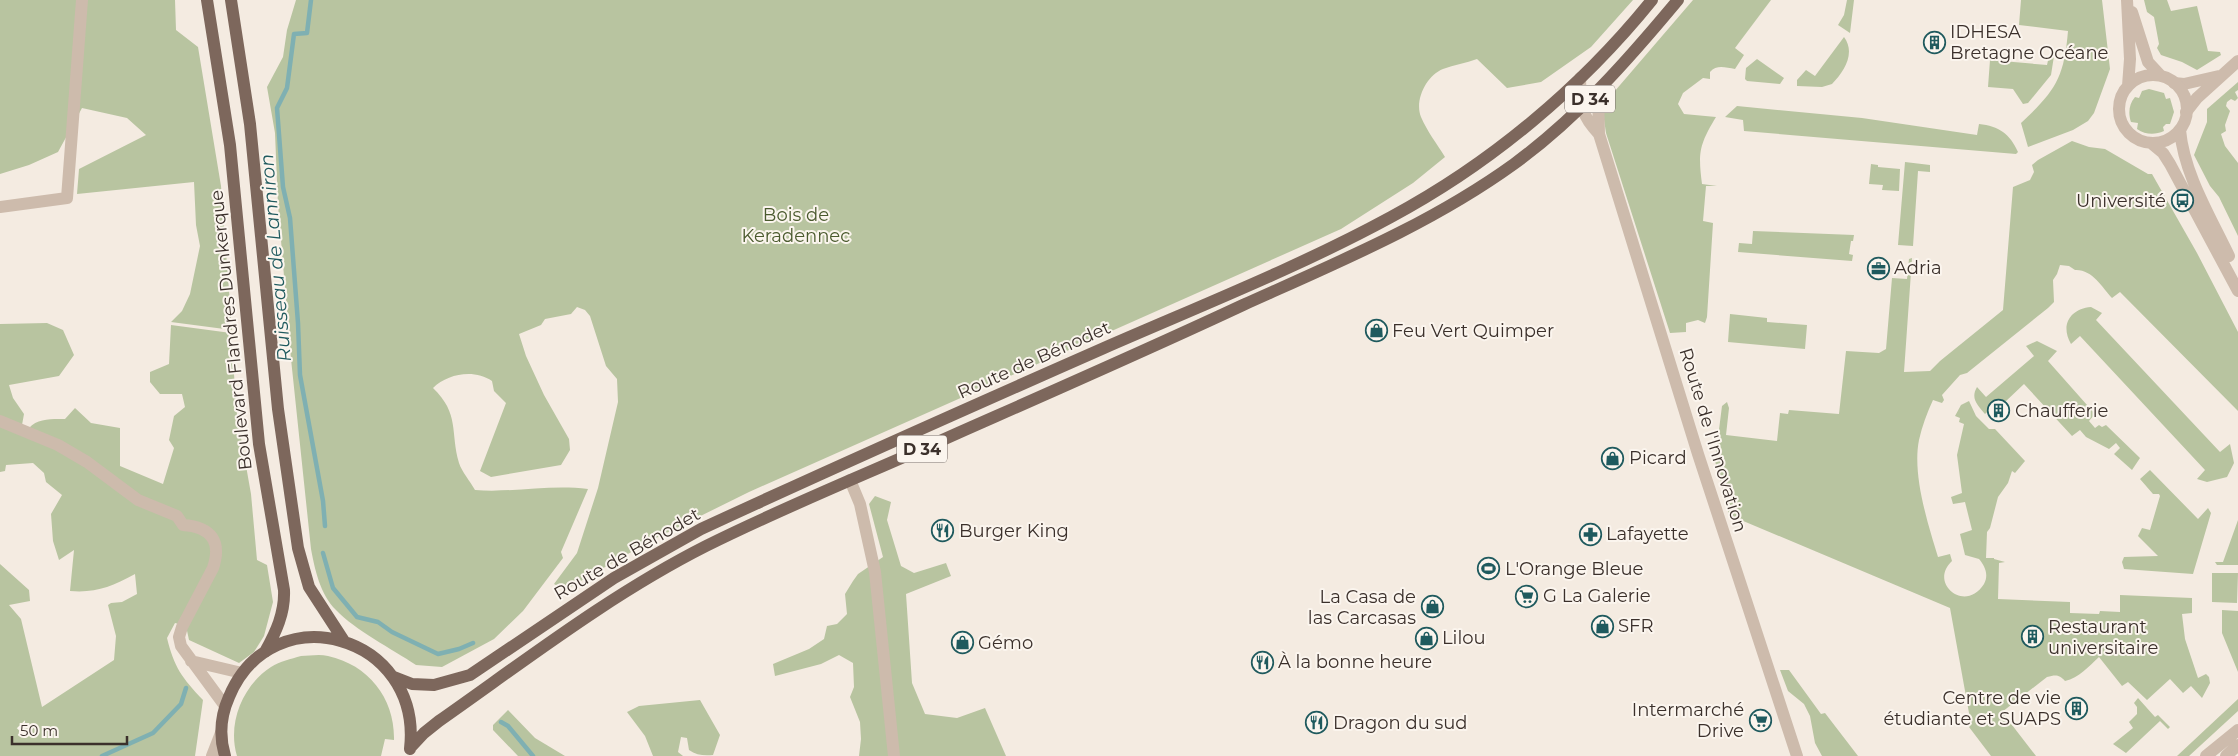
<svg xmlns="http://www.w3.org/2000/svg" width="2238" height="756" font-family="Montserrat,sans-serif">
<rect width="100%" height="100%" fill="#f4ebe1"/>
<path fill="#b8c4a0" d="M0,0H175L176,30L198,47L221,186L232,330L171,322L182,311L190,294L200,246L196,225L194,182L77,194L79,169L146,135L127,118L82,108L58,152L29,165L0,174Z
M296,0H1633L1591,47L1541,82L1507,88L1477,59C1466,63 1454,65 1443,69C1427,75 1414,100 1421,117C1427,131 1437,144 1445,157L1413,183L1341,229L749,492L654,539L565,590L554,584L577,553L598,488L618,402L617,379L606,366L590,316L585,310L577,307L571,314L545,319L541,325L519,334L526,356L544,395L569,439L570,450L561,465L491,477L480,471L506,403L494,391L492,381C475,369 448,373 433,388C460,414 450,432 459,463C462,472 470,481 475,490C513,493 550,484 588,489L561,552L563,558L523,611L494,639L442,667L416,665C392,649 355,630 336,610C320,594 315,570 311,549L291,359L278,205L275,133L267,87L283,57L287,30Z
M1693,0H1771L1735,48L1744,55L1735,69C1726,68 1717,64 1710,72V79L1703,78L1683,93L1678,104L1684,114L1716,117C1699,145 1698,153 1702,184L1717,186H1706L1703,221L1713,223L1707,317L1705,323L1698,320L1686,323V332L1670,333L1606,133L1602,106Z
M1847,0H1854L1850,33L1838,25L1844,15Z
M2021,0H2102L2110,69L2094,113L2088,121L2073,130L2028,147L2021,123C2055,91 2064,79 2068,31L2019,25Z
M2144,0H2167L2171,11L2197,6L2208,51L2220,52L2221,55L2197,70L2182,62L2161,55L2157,48L2159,44L2154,17L2147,12Z
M1844,37C1856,53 1844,72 1832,84L1822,87L1797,86V80L1806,70L1815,76Z
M2049,56H2054L2051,75L2028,103L2023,104L2013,89L1988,87L1990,60L2047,65Z
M1757,59L1784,78L1780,84L1747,81L1745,79L1746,68Z
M2238,82V90L2235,92L2238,98L2235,101L2231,99L2227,102L2226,106L2230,111L2225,125L2226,131L2221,134L2225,146L2238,163V236L2219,197L2210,186L2194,155L2207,122V109Z
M2149,89L2164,93L2166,99L2170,98L2174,112L2170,124H2166L2163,127L2164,131C2155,135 2146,135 2137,129L2138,123L2131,122C2128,113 2129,104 2135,97L2139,98L2142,91Z
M1737,106L1862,118L1977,135L1979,124C1999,126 2010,134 2018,152L2016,154L1744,131L1743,120L1725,117Z
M2072,141L2089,147L2105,149L2148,174H2152L2197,253L2238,332V411L2120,292L2112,298C2102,287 2092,269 2075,270L2069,266L2060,265L2057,274L2053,280L2054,302L2048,308L1967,373L1960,375L1942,395L1944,400L1942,403L1933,400C1927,413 1922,426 1919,440C1912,475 1928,524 1938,557L1950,554L1952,561C1928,583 1965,614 1984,584C1989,575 1985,566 1979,559L1965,555L1960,534L1972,530L1965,502L1953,504L1951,497L1962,493L1957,455L1964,424L1959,422L1960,418L1955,416L1961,405L1969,401L1976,416L1989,429H1995L2025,461L2015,473L2012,471L2008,483L1998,497L1990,528L1987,532L1986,558H1994V559L2005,562L1999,563L1998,599L2070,602V613L2099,614L2100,611L2120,612V595L2192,598V613L2182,614L2185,639L2198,678L2206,674L2209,677L2210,683L2202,698L2191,686L2183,693L2170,679L2147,700L2128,682L2122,686L2099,657C2089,666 2079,678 2065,681C2059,674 2055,675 2047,677L2002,712L2036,756H1991L1969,727L1971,724L1950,608L1729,515L1715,461L1722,406L1727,402L1729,408L1726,435L1777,441L1780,413L1788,414L1789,410L1839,414L1846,351L1879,353L1886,349L1892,278L1907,279L1909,259L1912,258L1904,372L1930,371L1940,361L2003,310L2013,187L2030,180L2034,172L2032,165L2038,160Z
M1905,162L1930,165V172L1918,171L1913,246L1898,245Z
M1871,164L1878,165V167L1900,169L1899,191L1882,190L1883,185L1869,184Z
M1753,231L1854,235L1853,241H1851L1849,254L1853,255L1852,261L1738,252L1739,243L1752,244Z
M2091,307L2102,313L2096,320L2220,452L2230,444L2234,463L2227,477L2207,482L2197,479L2205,470L2080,336L2071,344C2060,325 2070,309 2091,307Z
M1730,314L1767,318V322L1807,325L1805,349L1728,342Z
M47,323L63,330L74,355L59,376L9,385L13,398L24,414L22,425L29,428C38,418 52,419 65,419L75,408L91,423L120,428V466L163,484L174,448L169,440L174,416L185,407L182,394H160L150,382V372L169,364L171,325L231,333L237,415L251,494L257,560L267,565L273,602L264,636L254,652L239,663L189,640L186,626L175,623L167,638C174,667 182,678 203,700L195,756H0V564L29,590L30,601L9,605L21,619L42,707L114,660L116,636L108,605L111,603L122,602L137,594L135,574C111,587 96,593 70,591L74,550L59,560L53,541L51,514L62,495L46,482L44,473L33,463L6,465L5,471L0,472V324Z
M2037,341L2057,351L2048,361L2095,414L2089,421L2095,428L2099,425L2102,427L2106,425L2140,458L2132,470L2114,454L2120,448L2116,443L2109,449L2086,437L2080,430L2072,436L2024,384L2005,402L2001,399L1985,414C1978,405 1970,399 1977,387L1986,397L2034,356L2026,346Z
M2150,470L2198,519L2208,508L2211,513L2193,574L2124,569L2122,562L2124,557L2158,556L2138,536L2142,528L2150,530L2160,496L2159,494H2153L2140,479Z
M875,496L891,502L887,520L901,566L914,573L946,563L951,576L906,594L912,683L925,714L957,718L985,708L1006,756H859L861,739L860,722L850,697L854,687L853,663L839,655L821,664L775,676L773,664L809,649L824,639L827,626L837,624L847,614L845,594L853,581L858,574L883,557L869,504Z
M2238,520V565H2217L2215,562H2223Z
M2212,573H2238L2237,603L2212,602Z
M2222,610L2238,611V672L2222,633Z
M301,656C309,656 319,654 328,656C369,665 395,699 394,740L385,739L381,756H237C227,723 243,685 271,667C280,661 291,659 301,656Z
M1780,670H1789L1821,714L1825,713L1858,756H1822L1815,743L1810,716L1804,704L1788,691Z
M2138,698L2155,717L2158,715L2170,727L2168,729L2160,721L2126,753L2113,744L2133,728L2129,722L2137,714V707L2134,703Z
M2238,699V711L2189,756H2177Z
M700,700L720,735L713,755C704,756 696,755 689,750L687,738L681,737L678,752L683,756H653L645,736L627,712L639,706Z
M508,710L535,738L565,756H518L493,730V725Z"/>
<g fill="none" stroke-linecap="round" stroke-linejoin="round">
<path stroke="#7fb0b2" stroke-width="4.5" d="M311,0L307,33L294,34L287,88L277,108L283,187L290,218L298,323L300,375L323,501L325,526
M323,553L333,588L357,617L378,622L392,632L438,654L459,649L473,643
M501,722L508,726L533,756
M102,756L153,733L181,704L186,688"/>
<path stroke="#cdbbac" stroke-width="12" d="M1580,78C1581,105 1580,114 1599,134L1598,91
M2174,83L2184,84L2219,76
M2186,112L2197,98L2238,61
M1599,134L1698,454L1797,756
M0,207L67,198L82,0
M0,421L58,445L87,462L138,500L177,516L183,525C211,527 222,541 213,568L182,627L179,637L181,646L225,706
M850,480L860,504L875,572L894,756
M191,661L242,673"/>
<path stroke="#cdbbac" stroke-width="12" d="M2127,0L2130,59L2128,86
M2132,12L2148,62L2161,76
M2119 109a34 34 0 1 1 68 0a34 34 0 1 1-68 0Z
M2180,130C2184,174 2210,216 2229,256
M2151,143L2163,153L2170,164L2238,291
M212,756L221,733
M2206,756L2238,730
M2226,756L2238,745"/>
<path stroke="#7d675c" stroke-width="12" d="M207,0L230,145L259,444L284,590C285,613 276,632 265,652
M231,0L250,124L278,409L298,548L309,587L344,641
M394,677L412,684L434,685L470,675L614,578L701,529C835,467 970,407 1104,348C1200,306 1299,267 1391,217C1490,164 1581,88 1652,0
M410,748L424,733L439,721C526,660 611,594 706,546C788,505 874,471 958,433C1053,391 1149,349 1243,305C1336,263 1431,224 1514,164C1577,118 1628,60 1678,0
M225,756C219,736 221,715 229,697C272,593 423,634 410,749"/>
</g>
<defs>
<symbol id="building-ring" viewBox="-11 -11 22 22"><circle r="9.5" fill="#fbf5ee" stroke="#1f5a5e" stroke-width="1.5"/><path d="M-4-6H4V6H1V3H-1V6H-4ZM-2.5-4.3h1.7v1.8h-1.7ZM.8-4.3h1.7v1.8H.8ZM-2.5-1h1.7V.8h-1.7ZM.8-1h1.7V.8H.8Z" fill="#1f5a5e"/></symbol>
<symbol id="bus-ring" viewBox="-11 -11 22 22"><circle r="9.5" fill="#fbf5ee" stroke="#1f5a5e" stroke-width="1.5"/><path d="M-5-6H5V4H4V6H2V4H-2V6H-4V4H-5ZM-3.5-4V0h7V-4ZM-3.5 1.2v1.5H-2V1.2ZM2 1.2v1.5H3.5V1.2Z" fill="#1f5a5e"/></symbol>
<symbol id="office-ring" viewBox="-11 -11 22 22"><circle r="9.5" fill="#fbf5ee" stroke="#1f5a5e" stroke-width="1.5"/><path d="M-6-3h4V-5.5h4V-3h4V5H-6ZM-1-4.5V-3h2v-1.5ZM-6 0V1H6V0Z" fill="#1f5a5e"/></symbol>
<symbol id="shop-ring" viewBox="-11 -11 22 22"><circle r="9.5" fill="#fbf5ee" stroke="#1f5a5e" stroke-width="1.5"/><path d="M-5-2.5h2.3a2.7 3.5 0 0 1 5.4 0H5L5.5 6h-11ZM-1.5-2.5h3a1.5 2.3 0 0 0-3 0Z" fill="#1f5a5e"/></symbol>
<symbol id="restaurant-ring" viewBox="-11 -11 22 22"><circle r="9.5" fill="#fbf5ee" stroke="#1f5a5e" stroke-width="1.5"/><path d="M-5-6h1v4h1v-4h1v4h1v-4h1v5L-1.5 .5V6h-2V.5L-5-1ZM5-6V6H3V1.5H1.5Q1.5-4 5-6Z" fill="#1f5a5e"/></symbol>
<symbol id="pharmacy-ring" viewBox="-11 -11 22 22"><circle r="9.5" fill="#fbf5ee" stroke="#1f5a5e" stroke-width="1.5"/><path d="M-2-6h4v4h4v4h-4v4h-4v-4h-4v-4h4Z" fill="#1f5a5e"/></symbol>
<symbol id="stadium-ring" viewBox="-11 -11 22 22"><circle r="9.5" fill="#fbf5ee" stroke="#1f5a5e" stroke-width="1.5"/><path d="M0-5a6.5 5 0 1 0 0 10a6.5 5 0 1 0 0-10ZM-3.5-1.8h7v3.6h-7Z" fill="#1f5a5e"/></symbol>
<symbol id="supermarket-ring" viewBox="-11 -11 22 22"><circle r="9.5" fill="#fbf5ee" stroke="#1f5a5e" stroke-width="1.5"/><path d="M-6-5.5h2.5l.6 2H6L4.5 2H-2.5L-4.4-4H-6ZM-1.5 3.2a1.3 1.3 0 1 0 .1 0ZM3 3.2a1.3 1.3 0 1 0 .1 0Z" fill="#1f5a5e"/></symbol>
</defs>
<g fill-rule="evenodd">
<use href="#building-ring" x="1922" y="30" width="25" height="25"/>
<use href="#bus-ring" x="2170" y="188" width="25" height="25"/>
<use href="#office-ring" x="1866" y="256" width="25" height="25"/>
<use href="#shop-ring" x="1364" y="318" width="25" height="25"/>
<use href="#building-ring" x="1986" y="398" width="25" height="25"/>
<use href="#shop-ring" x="1600" y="446" width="25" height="25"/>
<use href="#restaurant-ring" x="930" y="518" width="25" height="25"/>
<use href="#pharmacy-ring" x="1578" y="522" width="25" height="25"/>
<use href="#stadium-ring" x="1476" y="556" width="25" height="25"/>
<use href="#supermarket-ring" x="1514" y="584" width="25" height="25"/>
<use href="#shop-ring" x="1420" y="594" width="25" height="25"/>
<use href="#shop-ring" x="1590" y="614" width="25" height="25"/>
<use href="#building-ring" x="2020" y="624" width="25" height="25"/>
<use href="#shop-ring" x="1414" y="626" width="25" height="25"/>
<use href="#shop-ring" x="950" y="630" width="25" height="25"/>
<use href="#restaurant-ring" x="1250" y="650" width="25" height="25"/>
<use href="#building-ring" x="2064" y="696" width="25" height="25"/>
<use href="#supermarket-ring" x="1748" y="708" width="25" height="25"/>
<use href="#restaurant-ring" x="1304" y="710" width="25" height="25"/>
</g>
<g text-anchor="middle" stroke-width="4" stroke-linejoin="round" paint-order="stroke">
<g fill="#fbf5ee" stroke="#756b66" stroke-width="1">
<rect x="1565" y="85.5" width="50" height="27" rx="4"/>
<rect x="897" y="435.5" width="50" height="27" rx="4"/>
</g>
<g font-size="16" font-weight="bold" fill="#3b302b">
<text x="1590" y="105">D 34</text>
<text x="922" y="455">D 34</text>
</g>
<g font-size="18" fill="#3b302b" stroke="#fbf5ee" text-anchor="start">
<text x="1950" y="38">IDHESA<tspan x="1950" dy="21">Bretagne Océane</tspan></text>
<text x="2166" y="207" text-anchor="end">Université</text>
<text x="1894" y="274">Adria</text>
<text x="1392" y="337">Feu Vert Quimper</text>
<text x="2015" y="417">Chaufferie</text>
<text x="1629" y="464">Picard</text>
<text x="959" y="537">Burger King</text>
<text x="1606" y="540">Lafayette</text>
<text x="1505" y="575">L'Orange Bleue</text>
<text x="1543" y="602">G La Galerie</text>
<text x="1416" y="603" text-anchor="end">La Casa de<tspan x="1416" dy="21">las Carcasas</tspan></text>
<text x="1618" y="632">SFR</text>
<text x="2048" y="633">Restaurant<tspan x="2048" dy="21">universitaire</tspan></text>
<text x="1442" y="644">Lilou</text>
<text x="978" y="649">Gémo</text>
<text x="1278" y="668">À la bonne heure</text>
<text x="2061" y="704" text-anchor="end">Centre de vie<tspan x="2061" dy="21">étudiante et SUAPS</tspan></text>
<text x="1744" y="716" text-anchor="end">Intermarché<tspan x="1744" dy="21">Drive</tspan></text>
<text x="1333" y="729">Dragon du sud</text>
</g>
<g font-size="18" fill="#4a5a2e" stroke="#fbf5ee">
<text x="796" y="221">Bois de<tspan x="796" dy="21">Keradennec</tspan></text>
</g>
<g font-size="18" fill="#3b302b" stroke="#fbf5ee">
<text transform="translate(231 330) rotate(-96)" y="6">Boulevard Flandres Dunkerque</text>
<text transform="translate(1034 360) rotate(-24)" y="6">Route de Bénodet</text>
<text transform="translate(1713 440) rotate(73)" y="6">Route de l'Innovation</text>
<text transform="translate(627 554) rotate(-30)" y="6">Route de Bénodet</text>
</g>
<g font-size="19" font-style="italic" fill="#1f5a5e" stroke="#fbf5ee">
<text transform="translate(275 258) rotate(-95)" y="7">Ruisseau de Lanniron</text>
</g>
</g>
<path d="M12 736v8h115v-8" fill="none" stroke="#3b302b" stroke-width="2.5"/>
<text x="20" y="736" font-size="15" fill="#3b302b" stroke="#fbf5ee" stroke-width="4" paint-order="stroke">50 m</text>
</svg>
